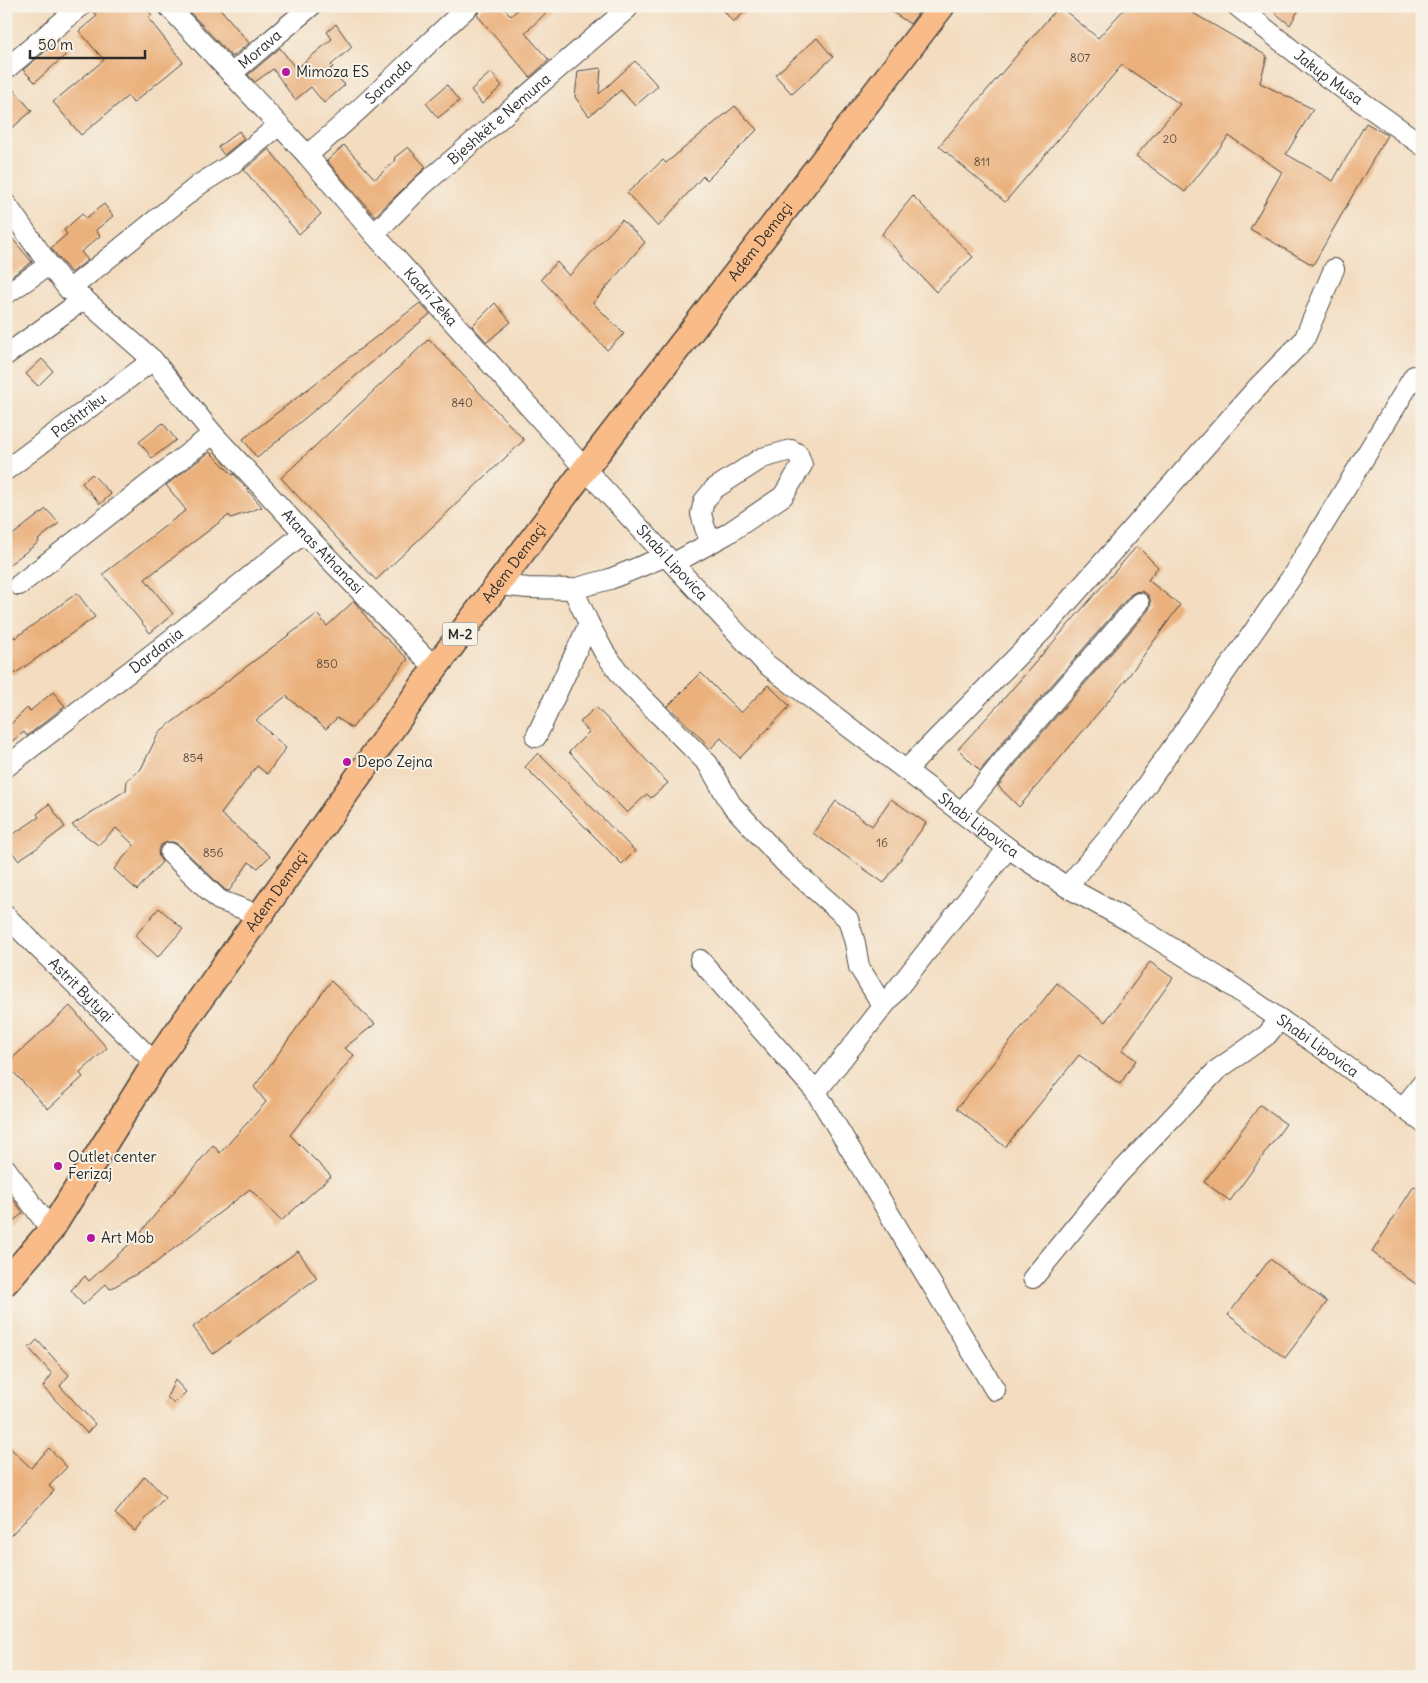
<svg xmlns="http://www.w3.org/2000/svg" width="1428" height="1683" font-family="Delius,sans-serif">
<rect width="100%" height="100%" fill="#f7f3e8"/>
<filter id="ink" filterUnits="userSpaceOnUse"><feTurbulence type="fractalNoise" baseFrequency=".02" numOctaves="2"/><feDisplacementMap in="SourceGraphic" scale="10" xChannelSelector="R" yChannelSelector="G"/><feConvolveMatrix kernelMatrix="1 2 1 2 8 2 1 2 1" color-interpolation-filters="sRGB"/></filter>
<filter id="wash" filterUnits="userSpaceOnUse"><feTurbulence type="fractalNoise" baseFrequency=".0096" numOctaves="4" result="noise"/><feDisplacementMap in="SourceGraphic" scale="20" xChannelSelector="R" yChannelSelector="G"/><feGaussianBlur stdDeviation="1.12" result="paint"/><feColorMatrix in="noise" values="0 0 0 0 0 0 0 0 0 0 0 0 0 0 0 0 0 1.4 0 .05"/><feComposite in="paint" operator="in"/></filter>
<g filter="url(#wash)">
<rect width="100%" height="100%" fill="#f3dcbf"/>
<g id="blocks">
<path fill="#ebb17d" d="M93,6H144L152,15L148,18L183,62L133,103L128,96L81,135L53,102L104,60L79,31L97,16L92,10Z
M184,6H218L249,43L232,57Z
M482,6H502L511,16L521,6H553L525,33L549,60L530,77L477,15Z
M720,6H752L733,22Z
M884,6H923L910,24Z
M1059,6L1098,38L1127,6H1181L1267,56L1260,83L1313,109L1286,154L1333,181L1366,123L1387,135L1313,265L1250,229L1282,172L1229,136L1185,192L1136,156L1180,104L1122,65L1005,202L939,146Z
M1267,6H1301L1290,25Z
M336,24L352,47L331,65L333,67L330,69L345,85L324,103L311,87L295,100L273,69L255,82L248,75L280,48L296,69L332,39L327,32Z
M817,38L833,57L792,94L775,75Z
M59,40L69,52L35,82L23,70Z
M635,61L658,86L635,106L621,90L589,116L575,97L578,71L601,68L599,94Z
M491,72L502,86L482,104L471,90Z
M447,85L459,101L438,118L426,103Z
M14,90L32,111L6,133V96Z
M735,106L757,130L707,180L703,176L658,227L627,193L663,160L666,163Z
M239,131L244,139L224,155L218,147Z
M344,145L375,179L396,160L394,158L408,147L426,167L375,216L327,161Z
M269,149L321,214L299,234L244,170Z
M913,196L973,257L936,292L882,234Z
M104,204L113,216L96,230L100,236L81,252L88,260L71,273L51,248L67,234L64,230L82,214L86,218Z
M622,220L645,242L593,303L624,334L607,350L541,279L557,262L569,276Z
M6,231L32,262L6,280Z
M420,303L430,314L257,458L243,439Z
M495,303L511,322L487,342L472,326Z
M429,339L524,440L376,580L281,478Z
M42,359L53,371L38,386L26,374Z
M163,423L176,440L152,458L139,442Z
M210,452L233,475L234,474L262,507L231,518L229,515L145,579L173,614L150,633L103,574L186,510L166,485Z
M92,474L111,494L100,504L82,483Z
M46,509L59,523L38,540L39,542L6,567V540Z
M1137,546L1158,567L1148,580L1180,605L1125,681L1019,807L998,786L1028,749L1148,611L1151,605L1150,599L1147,594L1141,591L1135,592L1130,595L1010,733L980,771L958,749L1000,703Z
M77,593L95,617L13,675L6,666V642L14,636L15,638Z
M354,601L374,627L408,659L352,728L337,718L326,729L286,696L256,720L286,748L267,774L257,766L221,814L270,856L258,868L249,862L229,891L225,890L178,844L173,842H167L161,845L158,851L159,857L162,862L137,890L114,869L134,845L116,828L98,845L72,825L126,790L127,780L141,769L159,732L317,614L327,626Z
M701,673L741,713L768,685L790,706L740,758L721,738L711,748L668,706Z
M53,692L65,706L27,736L24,732L6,746V729L27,708L30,711Z
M596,707L668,783L651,798L647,794L627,813L569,752L589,732L580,722Z
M538,753L635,851L622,864L525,767Z
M891,799L926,823L884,883L813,833L836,801L872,826Z
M49,804L65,827L37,848L18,860L6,843V839L39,817L37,814Z
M159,908L183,929L158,957L135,936Z
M1150,962L1173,978L1122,1050L1136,1060L1120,1084L1079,1055L1005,1147L957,1108L1057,983L1105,1022Z
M331,981L375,1024L344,1048L354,1055L290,1135L331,1176L281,1221L250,1189L154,1264L110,1289L106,1284L83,1305L71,1290L85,1276L89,1281L135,1239L213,1145L220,1153L266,1102L254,1087Z
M70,1006L107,1048L80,1073L83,1077L48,1109L6,1064Z
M1260,1105L1286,1124L1230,1201L1204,1182Z
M1414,1186L1422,1191V1273L1416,1284L1372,1252Z
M6,1189L23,1213L6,1227Z
M298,1251L317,1278L213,1354L193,1327Z
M1270,1259L1327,1302L1285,1358L1228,1315Z
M37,1340L69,1375L60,1386L95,1424L87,1433L43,1387L52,1374L29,1348Z
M175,1380L186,1392L174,1404L167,1397Z
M6,1444L31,1468L49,1448L67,1467L49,1486L54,1491L6,1540Z
M145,1476L165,1497L135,1531L115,1514Z"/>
</g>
</g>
<g filter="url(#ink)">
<use href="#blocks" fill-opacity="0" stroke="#494641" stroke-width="1"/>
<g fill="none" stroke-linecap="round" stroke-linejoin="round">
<defs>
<g id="minor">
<path id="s1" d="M168,6L307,155L374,234L585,469L766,664L1008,848L1067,887L1127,920L1223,980L1323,1049L1422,1122"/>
<path id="s2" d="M1237,6L1321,73L1422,145"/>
<path d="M6,69L81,6"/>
<path id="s3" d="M231,74L311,6"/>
<path id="s4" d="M307,155C364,109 414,55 469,6"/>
<path id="s5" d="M6,204L49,265L69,290L84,299L153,360L213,434L304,533L435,668"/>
<path id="s6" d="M374,234L423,185L627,9"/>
<path d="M69,290L200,184L232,164L279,125"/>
<path d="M6,294L49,265"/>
<path d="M6,355L84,299"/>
<path id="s7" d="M6,470L153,360"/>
<path d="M674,563L727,534L783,496L802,465L798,454L791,450L762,458L714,489L704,501L701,514L705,528L711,543"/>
<path d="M19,585L213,434"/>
<path d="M498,585L528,588L573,589L610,579L666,556"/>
<path d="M573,589L589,624L604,652L624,679L708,764L731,804L784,862L848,919L855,943L859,967L883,1006"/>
<path d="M536,737L589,624"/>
<path id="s8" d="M6,767L164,645L304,533"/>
<path d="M906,770L1044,629L1256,389L1304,340L1334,269"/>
<path d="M962,812L1019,741L1139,603"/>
<path d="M170,853L219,900L259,915"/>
<path d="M1067,887L1115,830L1291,578L1414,376"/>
<path id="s9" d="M6,916L155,1063"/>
<path d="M700,960L816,1092L995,1390"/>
<path d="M816,1092L1008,848"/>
<path d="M1403,1108L1422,1084"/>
<path d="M6,1169L51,1230"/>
<path d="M1033,1278L1117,1176L1217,1070L1267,1035L1280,1019"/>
</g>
<g id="major">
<path id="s10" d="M6,1282L51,1230L155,1063L435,668L585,469L942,6"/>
</g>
</defs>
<use href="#minor" stroke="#494641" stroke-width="22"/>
<use href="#major" stroke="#494641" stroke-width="28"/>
<use href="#minor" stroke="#fff" stroke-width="20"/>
<use href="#major" stroke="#f9bc89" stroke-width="25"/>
</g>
</g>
<g fill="#b5179e" stroke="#f7f3e8" stroke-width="2">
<circle cx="286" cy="72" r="5"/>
<circle cx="347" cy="762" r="5"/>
<circle cx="58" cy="1166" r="5"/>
<circle cx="91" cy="1238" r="5"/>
</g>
<g text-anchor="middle" stroke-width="4" stroke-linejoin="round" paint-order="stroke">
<g font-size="12" fill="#5b4c40">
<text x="1080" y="62">807</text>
<text x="1170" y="143">20</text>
<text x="982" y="166">811</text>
<text x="462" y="407">840</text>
<text x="327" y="668">850</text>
<text x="193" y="762">854</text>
<text x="882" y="847">16</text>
<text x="213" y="857">856</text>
</g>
<rect fill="#f7f3e8" stroke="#686764" stroke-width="1" x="442.5" y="622.5" width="35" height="23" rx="4"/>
<g font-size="14" font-weight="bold" fill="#2b2b2b">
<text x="460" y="639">M-2</text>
</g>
<g font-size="15" fill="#2b2b2b" stroke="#f7f3e8">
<text dy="5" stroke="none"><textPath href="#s3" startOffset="38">Morava</textPath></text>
<text dy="5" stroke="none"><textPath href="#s2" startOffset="116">Jakup Musa</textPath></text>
<text dy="5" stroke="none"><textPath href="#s4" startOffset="110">Saranda</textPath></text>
<text dy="5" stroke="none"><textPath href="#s6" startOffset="170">Bjeshkët e Nemuna</textPath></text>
<text dy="5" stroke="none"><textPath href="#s10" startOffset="1286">Adem Demaçi</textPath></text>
<text dy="5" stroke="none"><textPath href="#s1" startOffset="392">Kadri Zeka</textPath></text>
<text dy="5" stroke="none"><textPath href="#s7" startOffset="91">Pashtriku</textPath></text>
<text dy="5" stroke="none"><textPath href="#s5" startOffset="472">Atanas Athanasi</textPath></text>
<text dy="5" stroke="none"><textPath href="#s10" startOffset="881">Adem Demaçi</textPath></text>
<text dy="5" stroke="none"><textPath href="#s1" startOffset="751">Shabi Lipovica</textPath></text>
<text dy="5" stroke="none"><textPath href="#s8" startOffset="190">Dardania</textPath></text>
<text dy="5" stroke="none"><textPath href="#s1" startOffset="1156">Shabi Lipovica</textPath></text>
<text dy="5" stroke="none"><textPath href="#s10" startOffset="476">Adem Demaçi</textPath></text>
<text dy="5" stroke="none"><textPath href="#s9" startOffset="105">Astrit Bytyqi</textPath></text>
<text dy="5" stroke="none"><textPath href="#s1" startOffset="1561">Shabi Lipovica</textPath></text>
</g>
<g font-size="15" fill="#2b2b2b" stroke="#f7f3e8" text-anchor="start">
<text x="296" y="77">Mimoza ES</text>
<text x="357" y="767">Depo Zejna</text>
<text x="68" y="1162">Outlet center<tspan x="68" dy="17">Ferizaj</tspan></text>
<text x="101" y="1243">Art Mob</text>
</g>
</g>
<rect width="1428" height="1683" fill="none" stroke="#f7f3e8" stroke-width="25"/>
<path d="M30 50v8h115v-8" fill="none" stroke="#2b2b2b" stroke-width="2.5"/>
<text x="38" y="50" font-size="15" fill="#2b2b2b" stroke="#f7f3e8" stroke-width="4" paint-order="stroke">50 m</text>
</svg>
